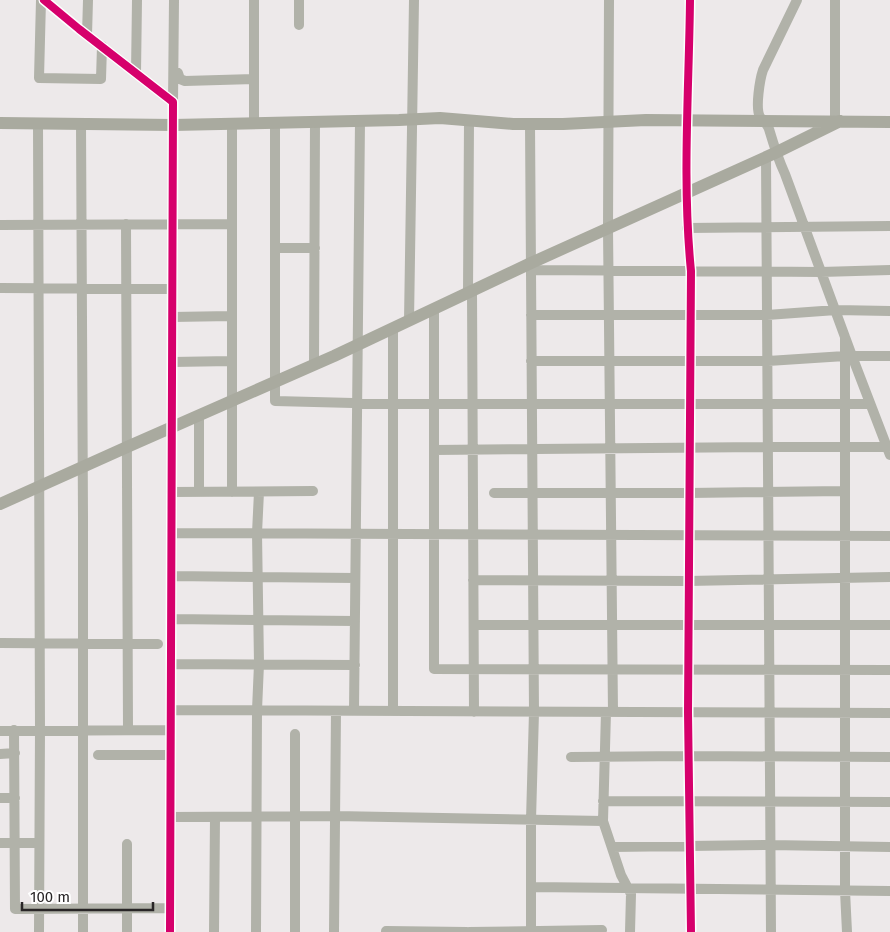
<svg xmlns="http://www.w3.org/2000/svg" width="890" height="932" font-family="'Fira Sans',sans-serif">
<rect width="100%" height="100%" fill="#ede9ea"/>
<g fill="none" stroke-linecap="round" stroke-linejoin="round">
<path stroke="#b1b2a9" stroke-width="10" d="M41,0L39,78L101,79L102,46
M44,0L79,29L173,102L170,932
M254,0V123
M609,0L608,229L613,712
M690,0C689,90 682,181 691,271L688,712L691,932
M797,0L763,70C760,79 755,108 760,117C764,121 767,124 769,129C774,146 778,159 785,174L852,356L890,455
M299,25V0
M87,35L88,0
M174,70L178,73L180,79L185,81L254,79
M136,73L137,0
M173,102L174,0
M835,121V0
M38,123L40,730L39,932
M232,123V492
M275,123V401L392,404H870
M81,124L83,518V932
M530,124L534,712L531,820V931
M766,157L771,932
M126,224L128,730
M0,225L232,224
M687,228L890,226
M275,248H315
M531,270L821,272L890,270
M0,288L172,289
M472,291L474,712
M468,293L469,121
M434,309V669L890,670
M531,315H767L836,310L890,311
M172,317L232,316
M409,321L414,0
M393,328V711
M845,337V891L847,932
M531,361H768L845,356H890
M172,362L232,361
M314,364L315,122
M199,415V492
M434,450L768,447H887
M171,492L313,491
M494,493H689L845,491
M171,533L890,536
M171,576L355,578
M473,580L688,581L890,577
M171,619L355,621
M474,625H890
M0,643L158,644
M171,664L355,665
M171,710L890,713
M354,711L360,121
M606,712L603,821L621,875L631,894L630,932
M14,730L15,909L170,908
M0,731L171,730
M295,734V932
M0,754L15,753
M98,755H171
M571,757L688,756L890,757
M0,798H15
M603,801L890,802
M171,817L335,816L603,821
M0,843H38
M612,847L770,845L890,847
M531,887L890,891
M386,931L467,932
M127,932V844
M214,932L215,817
M256,932L257,710L259,664L257,533L259,492
M334,932L336,711
M469,932L602,930"/>
<path stroke="#a9aa9f" stroke-width="12" d="M0,123L173,125L399,120L440,118L513,124H563L646,120L890,122
M0,504L127,447L334,356L531,263L775,153L840,121"/>
<defs>
<path id="cycleway" d="M44,0L79,29L173,102L170,932
M690,0C689,90 682,181 691,271L688,712L691,932"/>
</defs>
<use href="#cycleway" stroke="#fff" stroke-width="11"/>
<use href="#cycleway" stroke="#d6006c" stroke-width="8"/>
</g>
<path d="M22 902v8h131v-8" fill="none" stroke="#292627" stroke-width="2.5"/>
<text x="30" y="902" font-size="15" fill="#292627" stroke="#ffffff" stroke-width="4" paint-order="stroke">100 m</text>
</svg>
